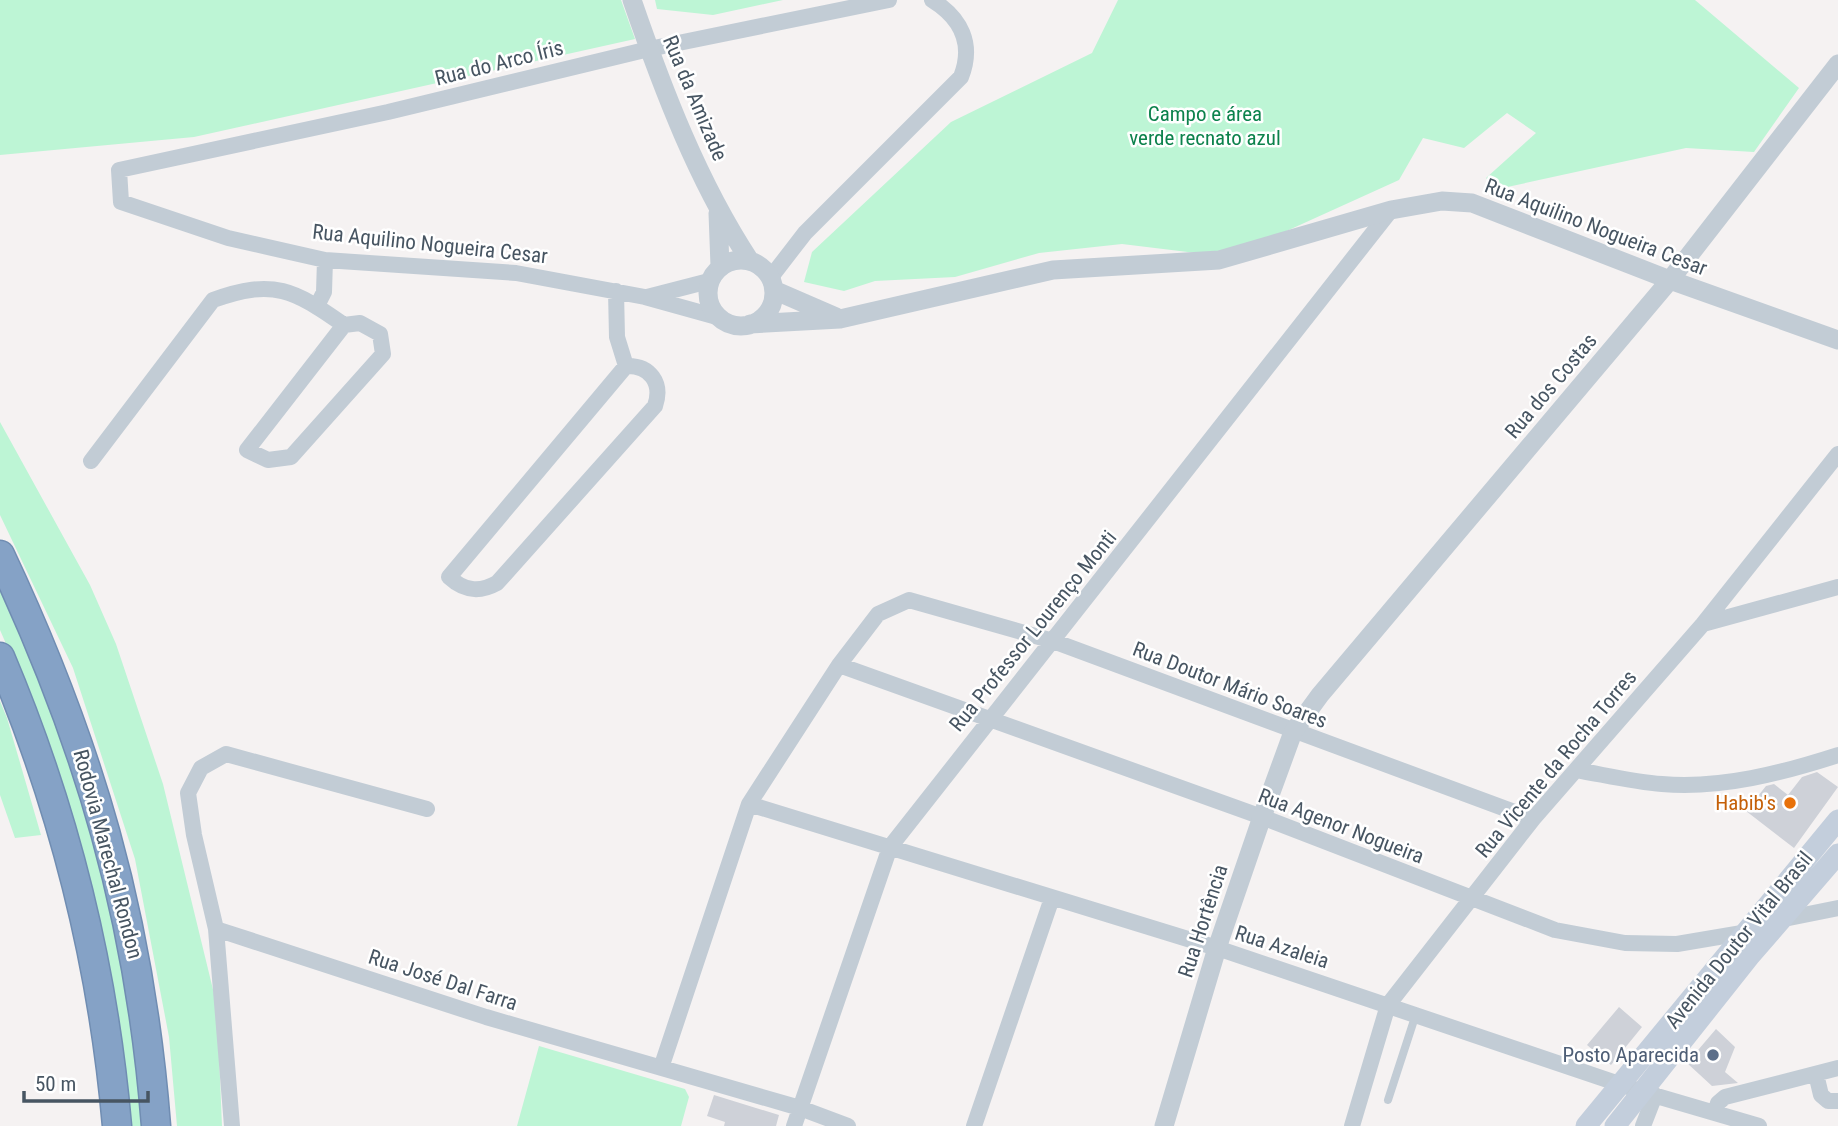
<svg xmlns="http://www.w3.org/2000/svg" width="1838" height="1126" font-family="'Roboto Condensed',sans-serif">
<rect width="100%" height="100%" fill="#f5f2f2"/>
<path fill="#bdf5d5" d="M0,0H621L635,39L194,137L0,155Z
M655,0H783L713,15L657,9Z
M1118,0H1695L1799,88L1754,152L1686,148L1498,189L1486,178L1536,133L1507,113L1464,148L1423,138L1399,180L1229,257L1122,244L1039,253L955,277L875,281L844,291L804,282L812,252L951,122L1092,53Z
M0,422L90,585L116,644L163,784L217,1006L222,1126H177L169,1037L135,859L73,668L0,515Z
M0,577L24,627L106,863L147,1126H129L28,694L0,630Z
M0,701L7,718L41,835L15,838L0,795Z
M539,1046L685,1089L689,1097L681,1126H517Z"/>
<path fill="#ced1d8" d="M1817,772L1838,787L1794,848L1746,811L1766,786L1774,784L1788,795L1802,777Z
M1619,1007L1642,1027L1611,1065L1587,1045Z
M1716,1029L1735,1047L1725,1072L1738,1083L1712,1086L1687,1063Z
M714,1095L779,1115L776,1126H724L725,1122L707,1116Z"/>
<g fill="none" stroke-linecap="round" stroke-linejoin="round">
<defs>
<path id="motorway" d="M0,555C89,744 140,917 156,1126
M0,657C63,806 103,964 117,1126"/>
</defs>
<use href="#motorway" stroke="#708db2" stroke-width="31"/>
<path stroke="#c2ccd5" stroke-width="8" d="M1388,1100L1416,1014"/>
<path stroke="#c2ccd5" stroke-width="16" d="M771,277L805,233L961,77C974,44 961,18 932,0
M616,291L617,337L626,366
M647,297L709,281
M317,306L324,292L325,260
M717,317L645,297L516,273L325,260L228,238L121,202L119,170L388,112L649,49L889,0
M360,323L380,334L383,354L291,457L268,460L247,450L344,325Z
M626,366C650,365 663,383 655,406L497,583C479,593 464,591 449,577Z
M91,461L213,300C274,278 294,290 344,325
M1703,624L1838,587
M839,665L1262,817L1555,930L1625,943L1677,944L1748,932
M1576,770C1605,775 1634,782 1662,784C1722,789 1782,773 1838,755
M749,804L1217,948L1643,1092L1759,1126
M1779,920L1838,908
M216,929L486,1017L800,1108L848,1126
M661,1068L749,804L839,665L878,614L909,600L1053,641L1533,819
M1816,1074L1821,1095L1828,1101H1838
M1715,1113L1718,1103L1725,1097L1838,1068
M232,1126L216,929L194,835L188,793L201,768L226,754L427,809
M794,1126L890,847L1391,210
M974,1126L1052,898
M1352,1126L1388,1005L1533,819L1703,624L1838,454
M1643,1126L1655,1095"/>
<path stroke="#c2ccd5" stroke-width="19" d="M632,0C663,90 698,182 750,261
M718,213L720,266
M708 293a33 33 0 1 1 66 0a33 33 0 1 1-66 0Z
M776,291L836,317
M750,324L840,319L1053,270L1219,260L1391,210L1442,201L1472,203L1670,280L1838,340
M1164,1126L1217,948L1262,817L1293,732L1320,695L1670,280L1838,64"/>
<path stroke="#c3cedc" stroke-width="21" d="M1586,1126L1838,820
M1615,1126L1749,957L1838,854"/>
<use href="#motorway" stroke="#85a2c6" stroke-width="28"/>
</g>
<circle fill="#e8710a" stroke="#fff" stroke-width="2.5" cx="1790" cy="803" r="7"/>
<circle fill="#5c6f8a" stroke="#fff" stroke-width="2.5" cx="1713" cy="1055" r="7"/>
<g text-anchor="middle" stroke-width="5" stroke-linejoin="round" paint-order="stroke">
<g font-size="21" fill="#475562" stroke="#fff">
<text transform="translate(499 63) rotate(-14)" y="7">Rua do Arco Íris</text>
<text transform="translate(695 98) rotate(67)" y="7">Rua da Amizade</text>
<text transform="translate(1596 227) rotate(21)" y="7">Rua Aquilino Nogueira Cesar</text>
<text transform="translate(430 244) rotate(6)" y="7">Rua Aquilino Nogueira Cesar</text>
<text transform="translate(1551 386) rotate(-50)" y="7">Rua dos Costas</text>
<text transform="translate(1033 631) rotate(-51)" y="7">Rua Professor Lourenço Monti</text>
<text transform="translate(1230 685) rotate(21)" y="7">Rua Doutor Mário Soares</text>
<text transform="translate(1556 764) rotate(-50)" y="7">Rua Vicente da Rocha Torres</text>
<text transform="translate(1341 826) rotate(21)" y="7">Rua Agenor Nogueira</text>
<text transform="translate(108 854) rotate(75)" y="7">Rodovia Marechal Rondon</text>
<text transform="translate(1203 921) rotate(-72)" y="7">Rua Hortência</text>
<text transform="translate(1739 940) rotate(-51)" y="7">Avenida Doutor Vital Brasil</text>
<text transform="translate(1282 947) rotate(18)" y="7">Rua Azaleia</text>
<text transform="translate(443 980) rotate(18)" y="7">Rua José Dal Farra</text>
</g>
<g font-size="21" fill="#0c824c" stroke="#fff">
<text x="1205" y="121">Campo e área<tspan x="1205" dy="24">verde recnato azul</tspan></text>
</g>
<g font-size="21" fill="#c56008" stroke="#fff" text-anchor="end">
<text x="1776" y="810">Habib's</text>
</g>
<g font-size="21" fill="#4e5e75" stroke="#fff" text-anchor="end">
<text x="1699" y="1062">Posto Aparecida</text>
</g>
</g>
<path d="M24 1091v10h124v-10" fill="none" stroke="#475562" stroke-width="3.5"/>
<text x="35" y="1091" font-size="21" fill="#475562" stroke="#ffffff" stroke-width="5" paint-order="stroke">50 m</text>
</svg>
